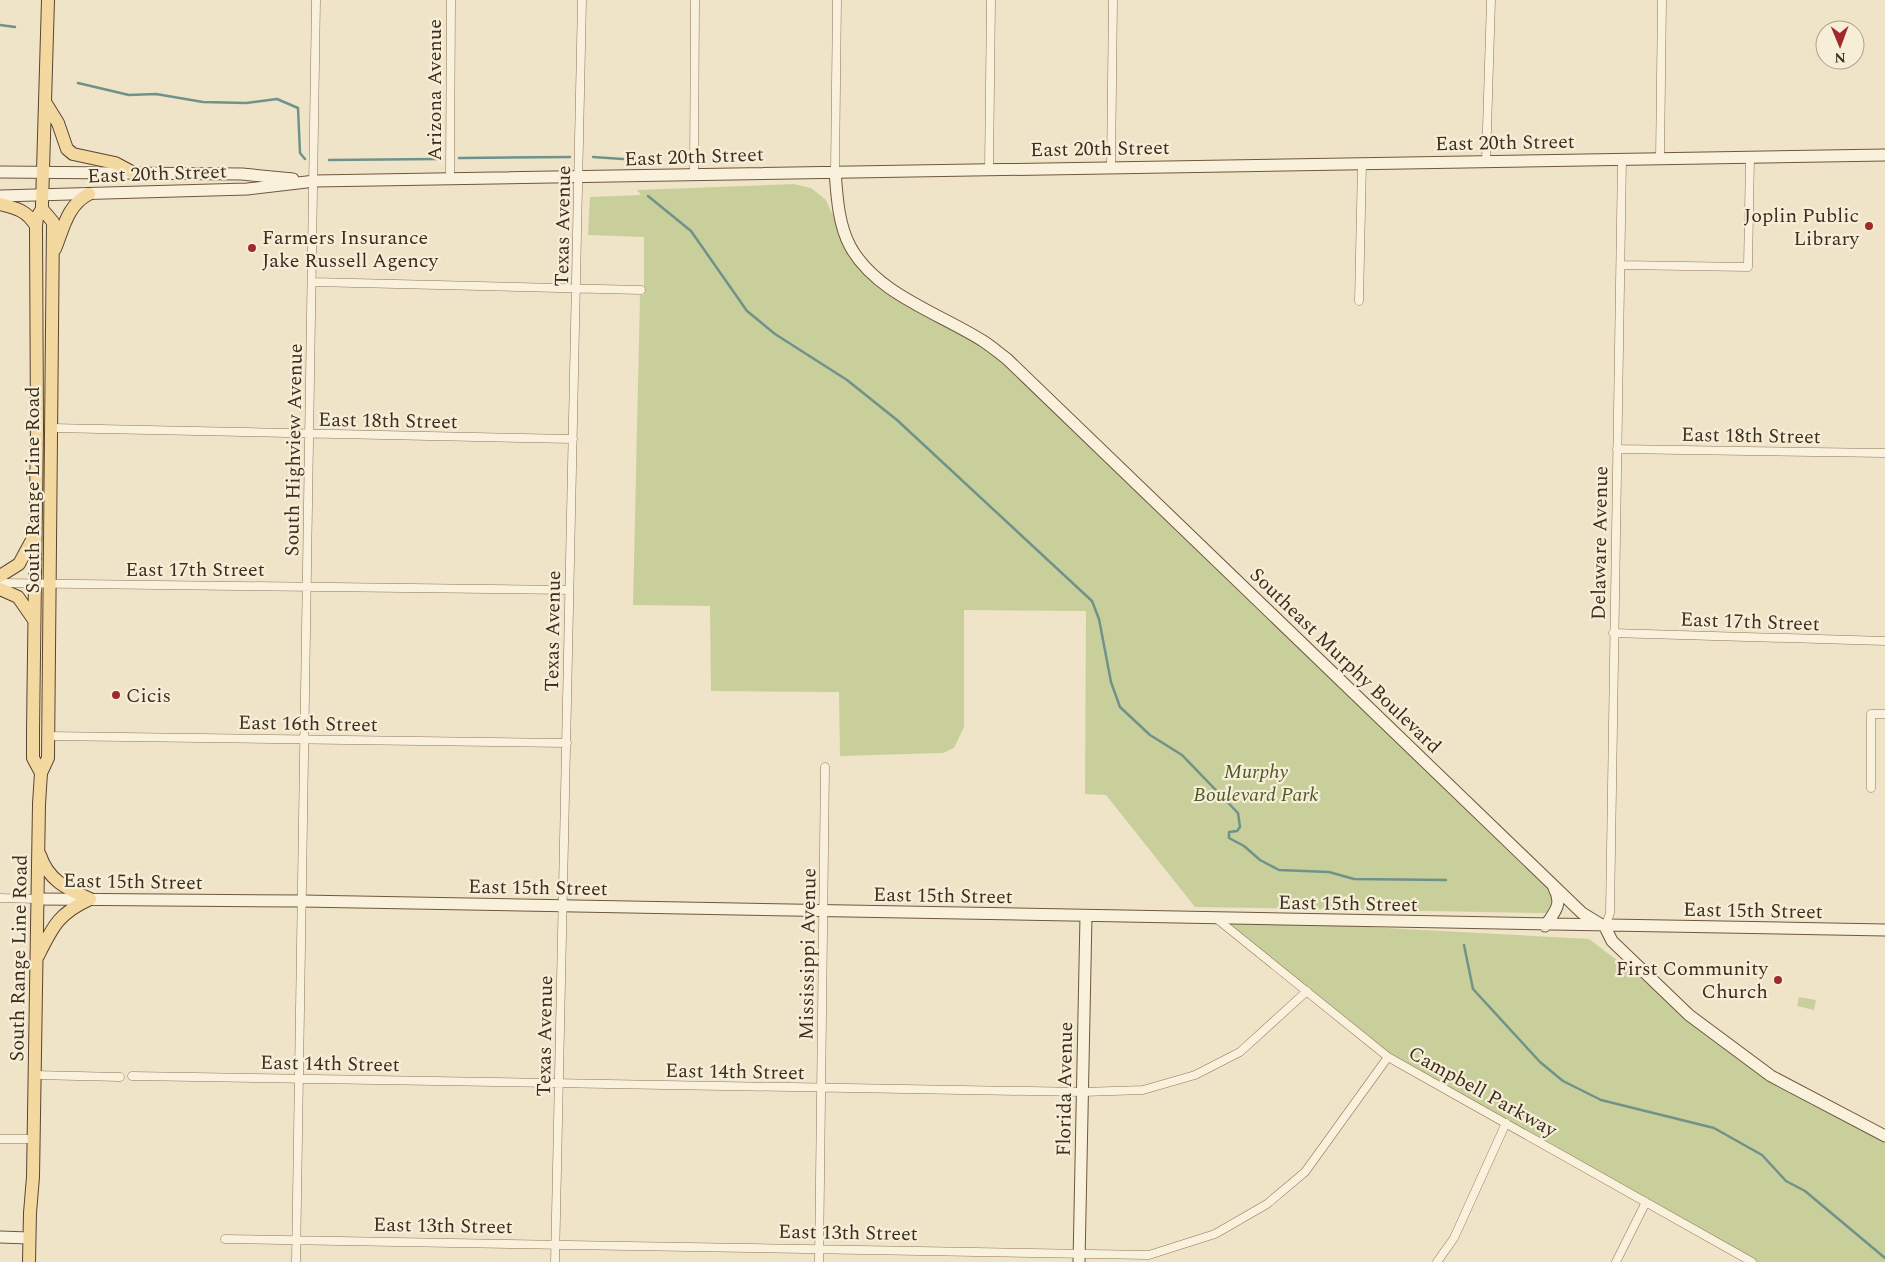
<svg xmlns="http://www.w3.org/2000/svg" width="1885" height="1262" font-family="Spectral,serif">
<rect width="100%" height="100%" fill="#f0e4c8"/>
<path fill="#c9cf9b" d="M794,184L811,188L826,200L851,256L999,358L1552,893L1555,898L1552,911L1545,913L1195,907L1106,795L1085,794L1086,611L964,610V727L954,748L943,753L840,756L839,692L711,691L710,606L633,605L640,295H644V237L588,235L590,197L641,195L637,190Z
M1217,919L1589,939L1771,1076L1885,1136V1262H1752L1388,1057Z
M1799,997L1816,1000L1814,1010L1797,1006Z"/>
<g fill="none" stroke-linecap="round" stroke-linejoin="round">
<path stroke="#6f938a" stroke-width="2.5" d="M0,25L15,27
M78,83L129,95L156,94L203,102L246,103L277,99L298,108L300,153L305,159
M593,157L623,159
M459,158L570,157
M329,160L438,159
M648,196L691,231L747,311L775,334L847,380L897,420L1092,601L1099,619L1111,682L1120,707L1150,735L1182,755L1238,813L1240,827L1237,831L1229,832V838L1244,846L1260,860L1279,870L1329,872L1354,879L1446,880
M1464,945L1473,989L1540,1062L1563,1081L1601,1100L1714,1128L1762,1155L1786,1181L1805,1191L1885,1258"/>
<defs>
<path id="street" d="M1660,158L1662,0
M1486,161L1491,0
M1111,167L1113,0
M989,169L991,0
M835,171L837,0
M694,175L695,0
M450,180L451,0
M1621,265L1748,267L1750,157
M313,282L641,290
M1359,301L1362,163
M52,428L573,439
M1617,449L1885,453
M0,583L569,590
M1613,633L1885,641
M48,736L567,743
M1871,788V714H1885
M0,898L37,899
M1217,919L1388,1057L1752,1262
M1605,927L1610,913L1622,159
M35,1075L120,1077
M132,1076L1083,1092L1143,1090L1195,1075L1240,1052L1307,991
M0,1139H34
M225,1239L1149,1255L1215,1234L1267,1204L1305,1172L1388,1057
M296,1262L316,0
M555,1262L582,0
M819,1262L825,767
M1437,1262L1454,1238L1506,1123
M1616,1262L1646,1202"/>
<path id="secondary" d="M835,171C837,196 838,223 850,246C876,294 939,313 983,341C991,346 999,353 1007,359L1582,913L1605,927L1612,941L1689,1015L1771,1076L1885,1136
M0,172L242,174L293,179
M0,196L247,189L315,181L1885,155
M37,899L302,901L1885,930
M1545,926C1555,912 1563,904 1554,888
M0,1237L29,1238
M1079,1262L1086,916"/>
<path id="primary" d="M45,102L58,123L67,149L73,154L115,163L132,172
M0,204C17,208 27,211 36,226
M55,249C63,229 68,204 89,194
M0,576L19,564L33,538
M0,589L18,597L34,620
M41,773L33,758V730L37,428L36,226L37,217L42,209
M40,855C48,880 67,889 90,899
M38,956C53,926 59,913 90,899
M29,1262L30,1213L33,1177L39,804L41,773L48,758L53,222L42,209V204L48,0"/>
</defs>
<use href="#street" stroke="#8d765c" stroke-width="9"/>
<use href="#secondary" stroke="#6f573f" stroke-width="13"/>
<use href="#primary" stroke="#5b4430" stroke-width="14"/>
<use href="#street" stroke="#faf1dc" stroke-width="8"/>
<use href="#secondary" stroke="#faf1dc" stroke-width="11"/>
<use href="#primary" stroke="#f3d9a0" stroke-width="12"/>
</g>
<g fill="#9e2a2b" stroke="#f7eed8" stroke-width="2">
<circle cx="1869" cy="226" r="5"/>
<circle cx="252" cy="248" r="5"/>
<circle cx="116" cy="695" r="5"/>
<circle cx="1778" cy="980" r="5"/>
</g>
<g text-anchor="middle" stroke-width="4.5" stroke-linejoin="round" paint-order="stroke">
<g font-size="20" fill="#3d2e20" stroke="#f7eed8">
<text transform="translate(434 90) rotate(-90)" y="7">Arizona Avenue</text>
<text transform="translate(1505 142) rotate(-1)" y="7">East 20th Street</text>
<text transform="translate(1100 148) rotate(-1)" y="7">East 20th Street</text>
<text transform="translate(694 156) rotate(-2)" y="7">East 20th Street</text>
<text transform="translate(157 173) rotate(-2)" y="7">East 20th Street</text>
<text transform="translate(562 226) rotate(-89)" y="7">Texas Avenue</text>
<text transform="translate(388 420) rotate(1)" y="7">East 18th Street</text>
<text transform="translate(1751 435) rotate(1)" y="7">East 18th Street</text>
<text transform="translate(293 450) rotate(-89)" y="7">South Highview Avenue</text>
<text transform="translate(32 490) rotate(-90)" y="7">South Range Line Road</text>
<text transform="translate(1599 543) rotate(-89)" y="7">Delaware Avenue</text>
<text x="195" y="576">East 17th Street</text>
<text transform="translate(1750 621) rotate(2)" y="7">East 17th Street</text>
<text transform="translate(552 631) rotate(-89)" y="7">Texas Avenue</text>
<text transform="translate(1346 660) rotate(44)" y="7">Southeast Murphy Boulevard</text>
<text transform="translate(308 723) rotate(1)" y="7">East 16th Street</text>
<text transform="translate(133 881) rotate(1)" y="7">East 15th Street</text>
<text transform="translate(538 887) rotate(1)" y="7">East 15th Street</text>
<text transform="translate(943 895) rotate(1)" y="7">East 15th Street</text>
<text transform="translate(1348 903) rotate(1)" y="7">East 15th Street</text>
<text transform="translate(1753 910) rotate(1)" y="7">East 15th Street</text>
<text transform="translate(807 954) rotate(-89)" y="7">Mississippi Avenue</text>
<text transform="translate(18 958) rotate(-89)" y="7">South Range Line Road</text>
<text transform="translate(544 1036) rotate(-89)" y="7">Texas Avenue</text>
<text transform="translate(330 1063) rotate(1)" y="7">East 14th Street</text>
<text transform="translate(735 1071) rotate(1)" y="7">East 14th Street</text>
<text transform="translate(1064 1089) rotate(-89)" y="7">Florida Avenue</text>
<text transform="translate(1483 1091) rotate(29)" y="7">Campbell Parkway</text>
<text transform="translate(443 1225) rotate(1)" y="7">East 13th Street</text>
<text transform="translate(848 1232) rotate(1)" y="7">East 13th Street</text>
</g>
<g font-size="20" fill="#3d2e20" stroke="#f7eed8" text-anchor="end">
<text x="1859" y="222">Joplin Public<tspan x="1859" dy="23">Library</tspan></text>
<text x="262" y="244" text-anchor="start">Farmers Insurance<tspan x="262" dy="23">Jake Russell Agency</tspan></text>
<text x="126" y="702" text-anchor="start">Cicis</text>
<text x="1768" y="975">First Community<tspan x="1768" dy="23">Church</tspan></text>
</g>
<g font-size="20" font-style="italic" fill="#4d5a26" stroke="#f7eed8">
<text x="1256" y="778">Murphy<tspan x="1256" dy="23">Boulevard Park</tspan></text>
</g>
</g>
<g transform="translate(1840 45) rotate(179)"><circle r="24" fill="#f7eed8" stroke="#ada18e"/>
<path d="M0-4L9 19L0 12L-9 19Z" fill="#9e2a2b"/>
<text y="-8" font-size="14" font-weight="bold" text-anchor="middle" fill="#3d2e20">N</text>
</g>
</svg>
